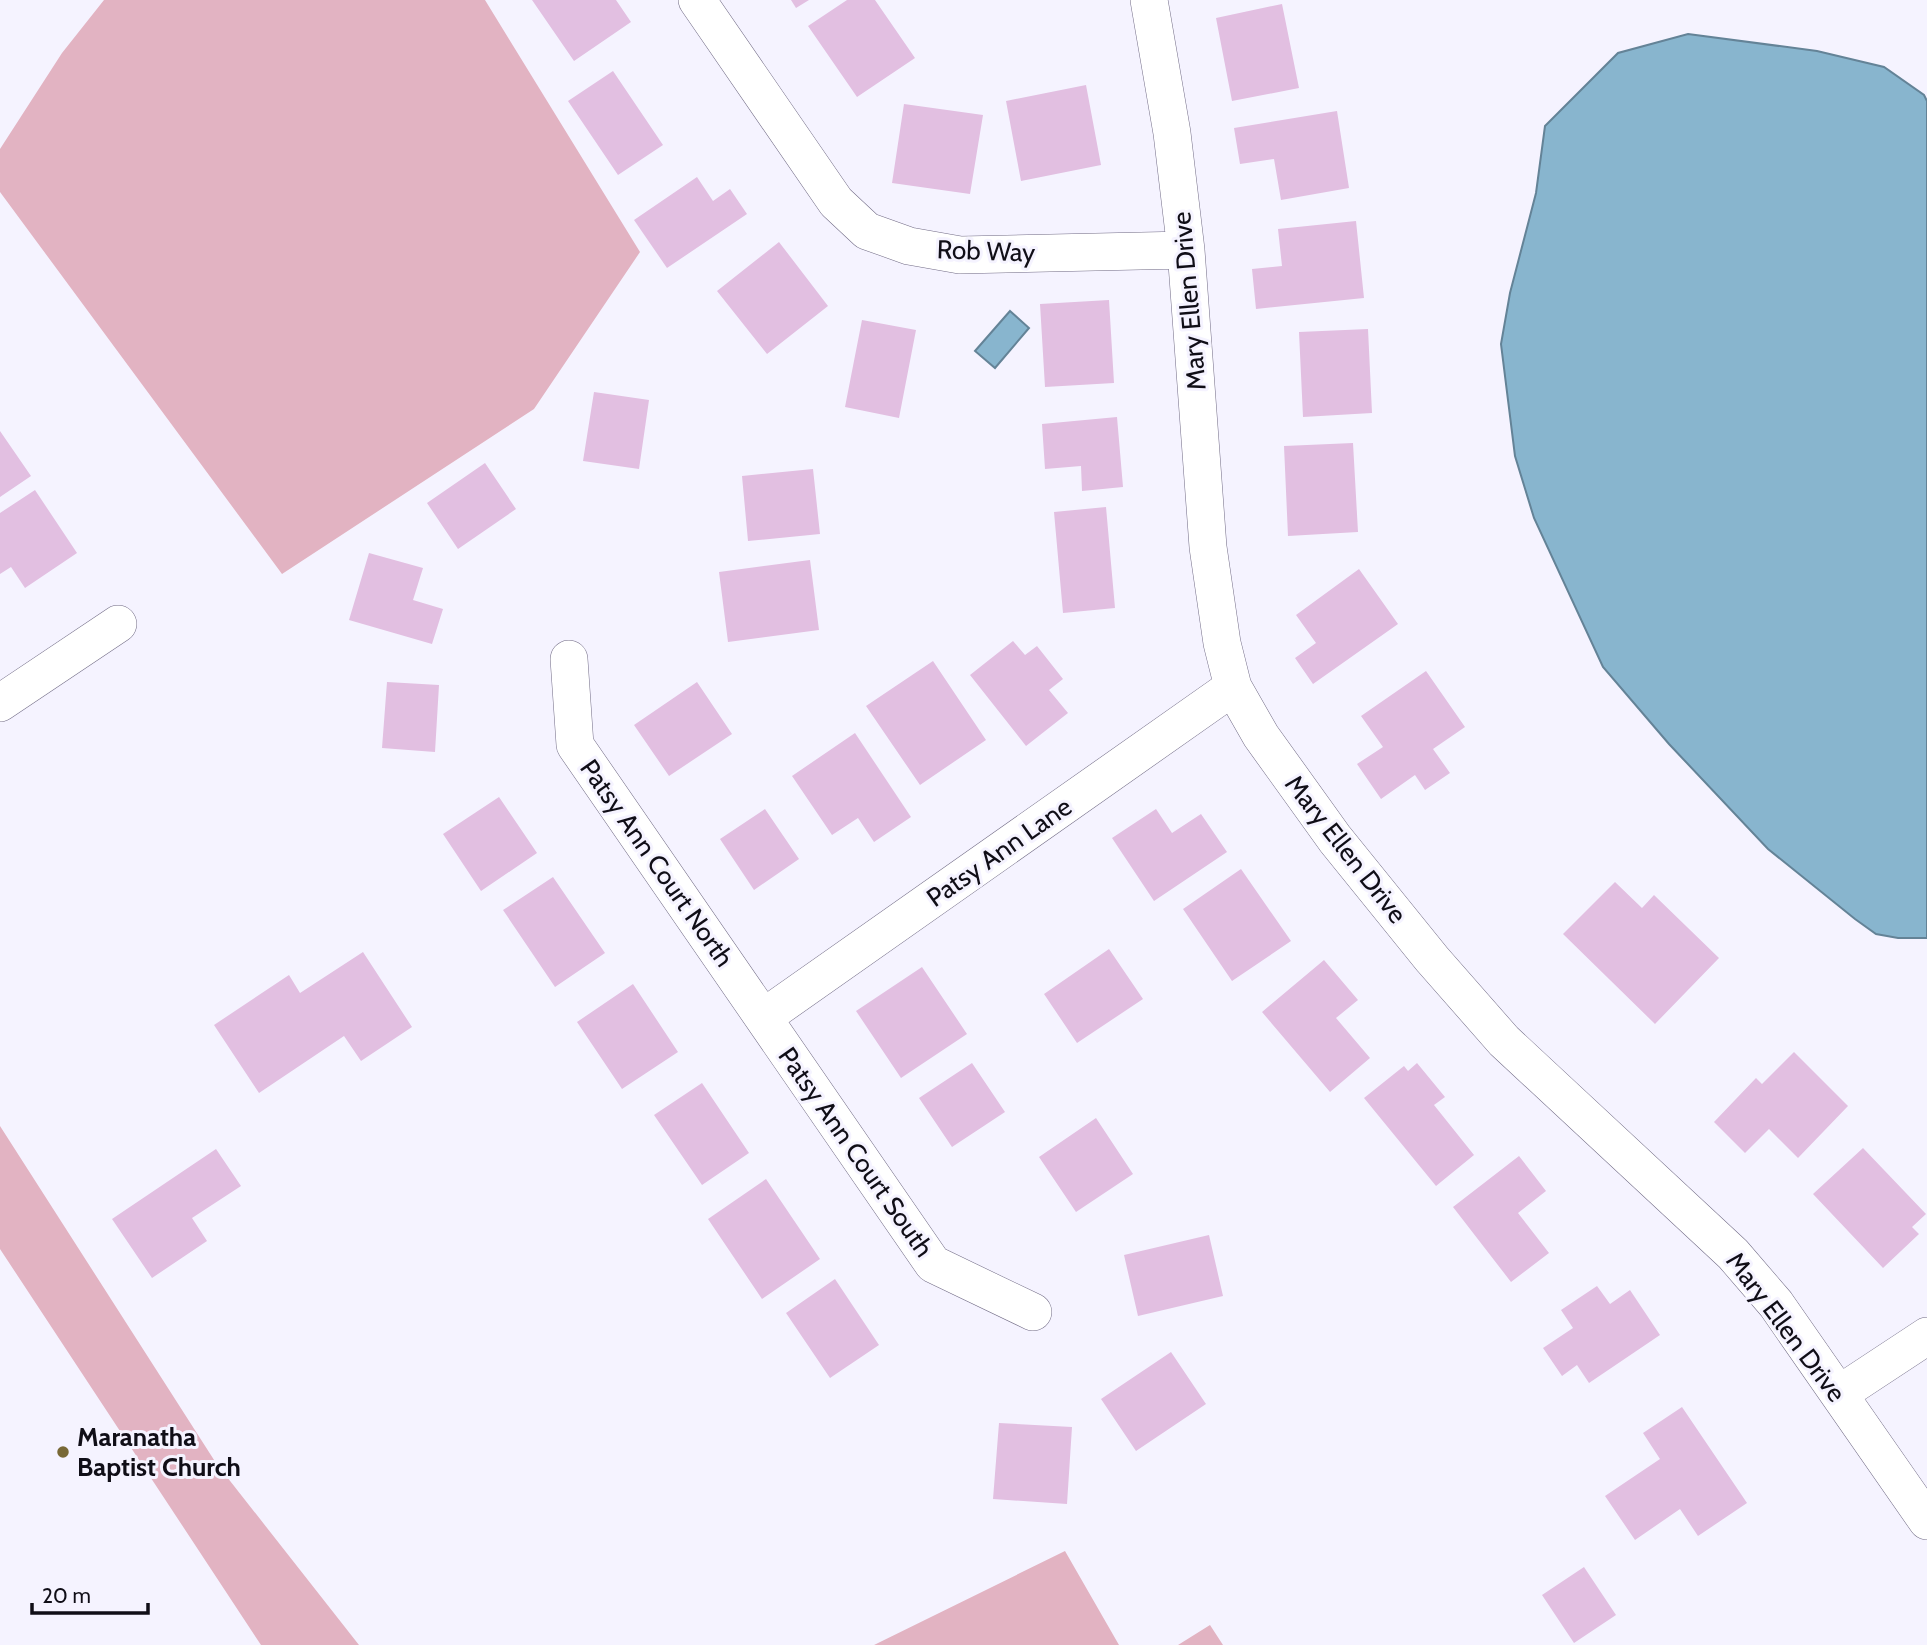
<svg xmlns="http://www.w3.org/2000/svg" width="1927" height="1645" font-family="Cabin,sans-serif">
<rect width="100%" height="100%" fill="#f5f3ff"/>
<path fill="#e2b3c2" d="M104,0H485L640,252L534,409L282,574L0,192V149L62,53Z
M0,1126L216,1463L359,1645H261L0,1249Z
M1065,1551L1119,1645H874Z
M1210,1625L1223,1645H1178Z"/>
<path fill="#88b5ce" stroke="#648397" stroke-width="2" d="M1688,34L1817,51L1884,67L1924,95L1927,101V938H1898L1876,934L1855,919L1768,849L1669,744L1603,667L1534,518L1515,456L1501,344L1510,293L1536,193L1545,126L1618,53Z
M1010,311L1029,328L995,368L975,351Z"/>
<path fill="#e2bfe1" d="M532,0H616L631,22L574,61Z
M791,0H809L796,8Z
M847,0H875L915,58L857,97L808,26Z
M1282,4L1299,88L1232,101L1216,18Z
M613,71L663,145L618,175L568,101Z
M1086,85L1101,165L1021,181L1006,101Z
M904,104L983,115L970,194L892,183Z
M1337,111L1349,188L1281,200L1274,159L1240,164L1234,128Z
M697,177L713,201L730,189L747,214L667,268L634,220Z
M1356,221L1364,298L1256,309L1252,269L1282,266L1278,229Z
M779,242L828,306L767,354L717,291Z
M1109,300L1114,383L1045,387L1040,304Z
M862,320L916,330L899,418L845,407Z
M1368,329L1372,413L1303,417L1299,332Z
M594,392L649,400L639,469L583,461Z
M1117,417L1123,487L1082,491L1081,466L1045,469L1042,424Z
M0,431L31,476L0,497Z
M1353,443L1358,532L1288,536L1284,446Z
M485,463L516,509L458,549L427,503Z
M813,469L820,534L748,541L742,476Z
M35,490L77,553L25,588L11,567L0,574V513Z
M1106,507L1115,608L1063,613L1054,512Z
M369,553L423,568L413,600L443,609L432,644L349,620Z
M810,560L819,630L728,642L719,572Z
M1359,569L1398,624L1313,684L1295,658L1316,643L1296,615Z
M1013,641L1025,655L1037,646L1063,679L1049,690L1068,713L1026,746L970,675Z
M933,661L986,740L920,785L866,706Z
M1426,671L1465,727L1433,749L1450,773L1425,790L1415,775L1381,799L1357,764L1383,747L1361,716Z
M387,682L439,685L435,752L382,748Z
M697,682L732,734L669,776L634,725Z
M855,733L911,817L874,842L858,818L832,835L792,776Z
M499,797L537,853L481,891L443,834Z
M765,809L799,859L754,890L720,839Z
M1156,809L1172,833L1201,814L1227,852L1154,901L1112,838Z
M1241,869L1291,941L1232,981L1183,909Z
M553,877L605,953L555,987L503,910Z
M1615,882L1642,908L1654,895L1719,958L1655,1024L1563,934Z
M1109,949L1143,999L1077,1043L1044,994Z
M363,952L412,1027L361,1061L344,1036L259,1093L214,1025L289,975L300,993Z
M1324,960L1358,1000L1336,1018L1370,1058L1330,1092L1262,1012Z
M922,967L967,1034L901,1078L856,1011Z
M633,984L678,1052L622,1089L577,1022Z
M1794,1052L1848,1106L1798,1158L1769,1129L1745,1153L1714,1122L1756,1078L1762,1084Z
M972,1063L1005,1112L952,1147L919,1098Z
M1417,1063L1445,1097L1434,1105L1474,1155L1436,1186L1364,1098L1404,1066L1408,1071Z
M702,1083L749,1153L702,1185L654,1115Z
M1096,1118L1133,1174L1076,1212L1039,1157Z
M1863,1148L1926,1214L1912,1227L1919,1234L1883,1268L1813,1194Z
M216,1149L241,1186L192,1218L207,1241L152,1278L112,1219Z
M1519,1156L1546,1191L1518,1213L1549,1253L1511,1282L1453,1207Z
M766,1179L820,1259L762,1299L708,1219Z
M1209,1235L1223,1296L1138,1316L1124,1255Z
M835,1279L879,1345L830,1378L786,1313Z
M1597,1286L1610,1304L1630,1290L1660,1335L1589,1383L1577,1365L1562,1376L1543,1348L1573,1328L1561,1310Z
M1171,1352L1206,1404L1136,1451L1101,1399Z
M1682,1407L1747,1503L1698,1536L1680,1509L1635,1540L1605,1496L1660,1459L1643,1433Z
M999,1423L1072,1427L1067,1504L993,1499Z
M1584,1567L1616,1615L1574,1643L1542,1595Z"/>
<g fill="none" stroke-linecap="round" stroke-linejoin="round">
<defs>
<path id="minor" d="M697,0L836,202L867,231L909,246L960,255L1186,250
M1149,0L1172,133L1186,250L1208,547L1222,643L1233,687L1261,736L1335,839L1432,959L1504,1041L1733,1254L1776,1304L1927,1521
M569,659L575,745L933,1264L1033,1312
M0,703L118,624
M764,1017L1233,687
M1839,1394L1927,1336"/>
</defs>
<use href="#minor" stroke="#726c86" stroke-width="38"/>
<use href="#minor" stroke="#fff" stroke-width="37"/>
</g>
<circle fill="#786836" stroke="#f5f3ff" stroke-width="2.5" cx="63" cy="1452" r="7"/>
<g text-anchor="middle" stroke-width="6" stroke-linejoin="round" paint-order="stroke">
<g font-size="26" fill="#100e17" stroke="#f5f3ff">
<text transform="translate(986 251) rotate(2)" y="9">Rob Way</text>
<text transform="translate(1189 301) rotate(-95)" y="9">Mary Ellen Drive</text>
<text transform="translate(1346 849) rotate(52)" y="9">Mary Ellen Drive</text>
<text transform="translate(999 852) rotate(-35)" y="9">Patsy Ann Lane</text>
<text transform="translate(657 863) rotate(55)" y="9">Patsy Ann Court North</text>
<text transform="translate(856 1152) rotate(55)" y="9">Patsy Ann Court South</text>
<text transform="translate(1786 1327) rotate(53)" y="9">Mary Ellen Drive</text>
</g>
<g font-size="26" font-weight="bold" fill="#100e17" stroke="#f5f3ff" text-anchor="start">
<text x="77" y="1446">Maranatha<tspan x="77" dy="30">Baptist Church</tspan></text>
</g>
</g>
<path d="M32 1603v10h116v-10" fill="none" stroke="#100e17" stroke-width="3.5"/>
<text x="42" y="1603" font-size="21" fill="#100e17" stroke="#f5f3ff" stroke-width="5" paint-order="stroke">20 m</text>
</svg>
